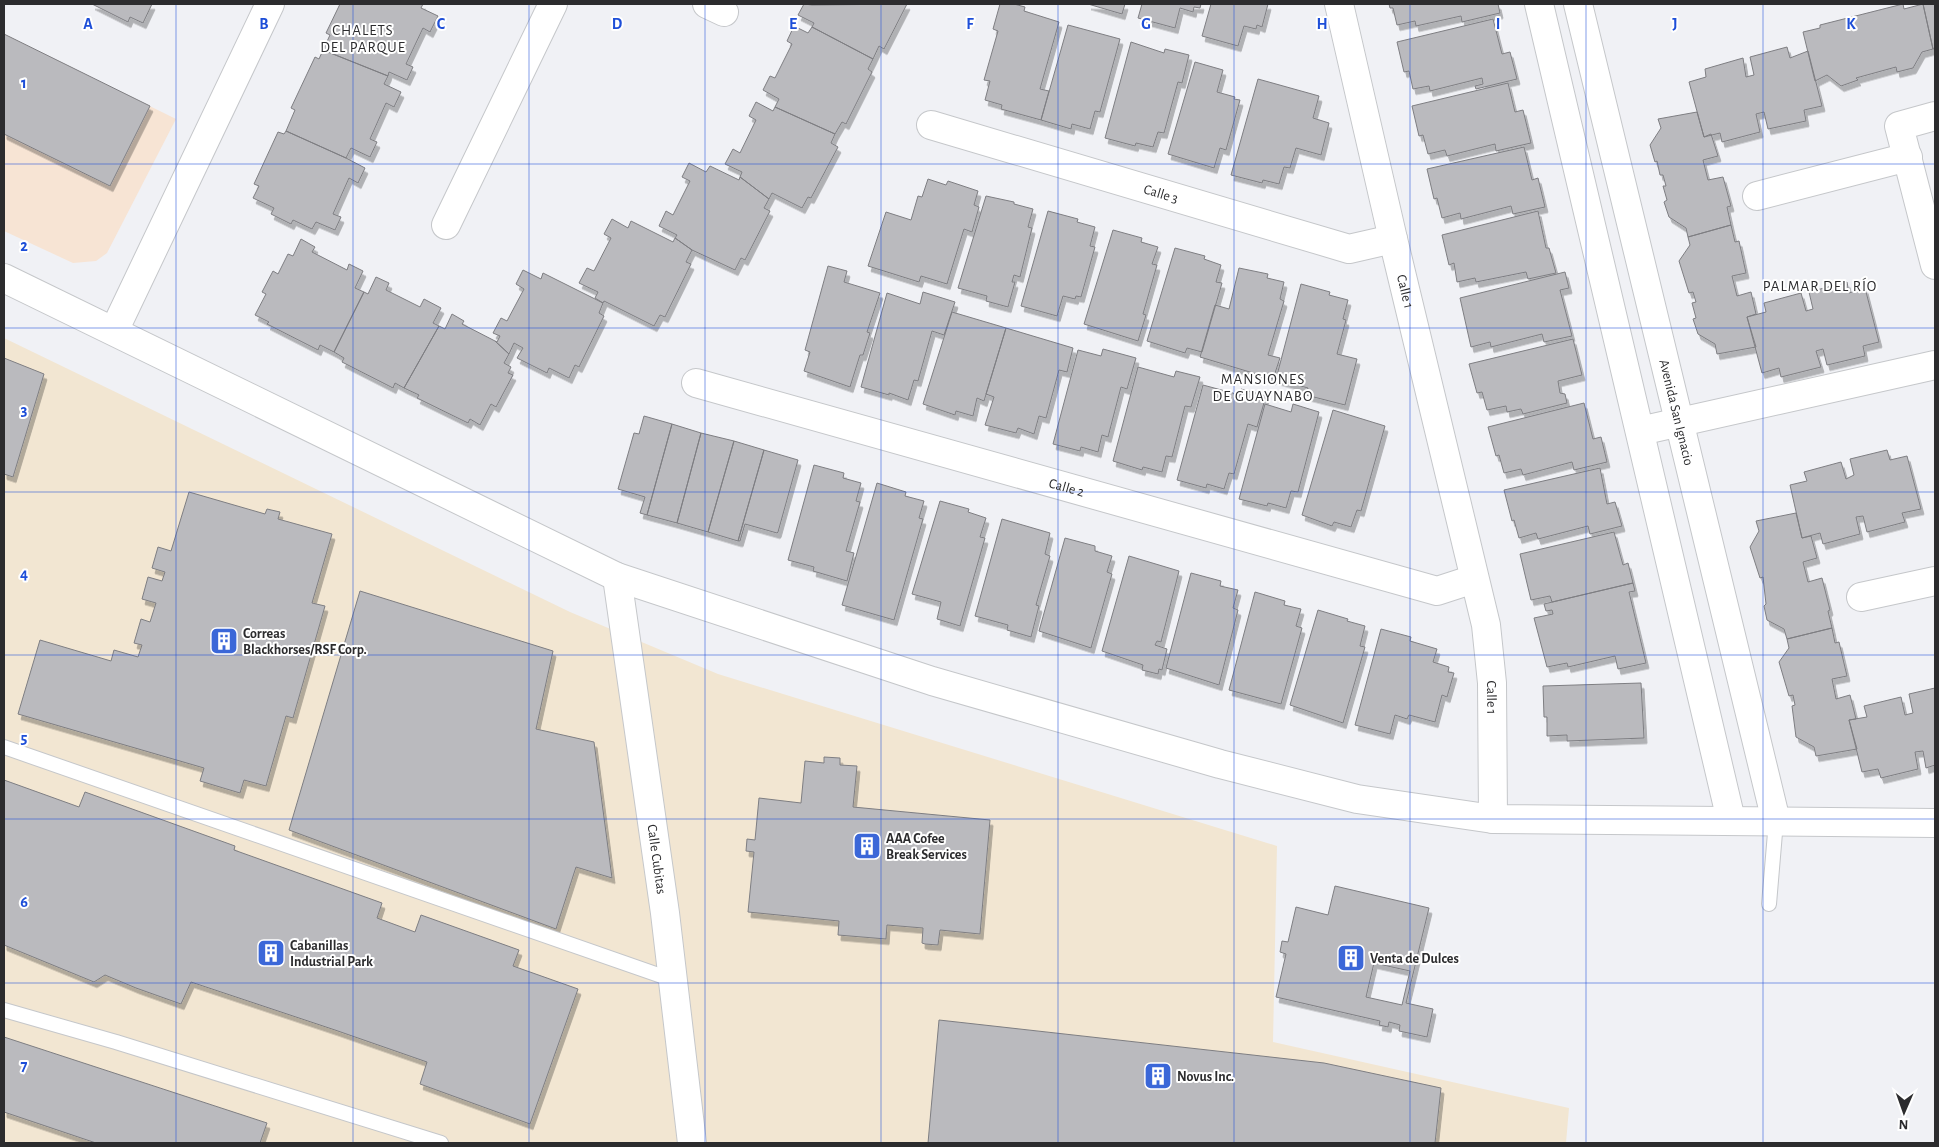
<svg xmlns="http://www.w3.org/2000/svg" width="1939" height="1147" font-family="'Alegreya Sans',sans-serif">
<defs>
<filter id="shadow"><feDropShadow dx="3" dy="5.5" stdDeviation="0" flood-color="#0004"/></filter>
</defs>
<rect width="100%" height="100%" fill="#f0f1f5"/>
<path fill="#f7e4d4" d="M4,34L176,119L107,253L96,261L73,263L4,231Z"/>
<path fill="#f2e6d2" d="M4,338L570,612L718,674L1277,846L1273,1042L1569,1108L1566,1143H4Z"/>
<path fill="#bababe" stroke="#7e7e82" fill-rule="evenodd" filter="url(#shadow)" d="M92,4H152L143,23L130,17L128,22Z
M340,4H423L421,8L438,16L430,32L423,28L406,64L413,67L407,80L389,72L388,76L323,50L330,35L326,33Z
M804,4L812,5L907,4L884,49L879,46L873,59L812,27L814,23L798,15Z
M1000,4H1014L1025,7L1024,11L1059,22L1040,89L1049,91L1041,120L1001,109L1002,105L985,100L990,81L984,80L998,31L993,29Z
M1088,4H1125L1122,14Z
M1142,4H1201L1200,8L1194,7L1193,12L1180,8L1175,28L1138,18Z
M1211,4H1268L1262,27L1257,25L1256,29L1244,26L1238,46L1202,36Z
M1389,4H1498L1500,13L1462,22L1461,16L1416,26L1415,21L1397,25L1393,8H1390Z
M1903,4L1904,9L1923,4L1933,49L1922,52L1913,68L1897,72L1896,67L1856,78L1858,80L1841,86L1827,75L1815,81L1803,32L1820,28V25Z
M1923,4H1935V49H1933Z
M1493,19L1502,54L1510,52L1517,79L1476,89L1475,86L1483,84L1482,78L1430,91L1429,86L1413,89L1409,71L1404,72L1397,42Z
M1068,25L1120,39L1100,112L1095,111L1090,129L1072,124L1071,129L1041,120Z
M794,26L808,33L812,27L873,59L868,69L872,72L846,124L842,122L835,134L775,107L779,99L763,90L770,76L775,78L792,44L787,41Z
M4,34L150,106L110,186L4,134Z
M1131,42L1164,53L1165,49L1189,55L1182,83L1178,82L1164,133L1158,132L1153,147L1136,143L1135,146L1105,138Z
M1787,47L1790,58L1808,51L1822,106L1804,110L1806,121L1768,129L1764,112L1756,114L1760,132L1722,142L1720,133L1704,137L1689,82L1706,77L1705,69L1743,58L1746,77L1754,75L1750,57Z
M323,50L388,76L384,84L401,92L394,107L386,103L370,139L377,142L370,157L351,148L346,158L286,131L295,110L291,108L315,57L319,59Z
M1195,62L1223,70L1217,92L1235,97L1234,99L1240,100L1226,150L1220,148L1214,168L1168,154Z
M1258,79L1319,96L1313,118L1329,123L1321,155L1296,148L1290,168L1284,167L1279,184L1263,180L1262,183L1231,175Z
M1508,83L1515,112L1523,110L1531,143L1496,151L1495,144L1447,156L1445,150L1428,154L1423,135L1419,136L1412,106Z
M756,102L773,111L775,107L835,134L831,143L838,147L811,198L808,197L802,208L772,193L769,199L740,177L742,172L725,164L733,149L740,153L756,120L749,116Z
M1697,112L1704,137L1711,134L1718,156L1703,160L1708,180L1723,177L1731,206L1727,207L1731,225L1688,237L1686,228L1669,217L1664,202L1667,200L1663,186H1666L1663,175H1660L1657,161L1655,162L1650,145L1661,128L1658,119Z
M286,131L346,158L365,168L358,183L349,178L333,214L341,217L335,230L316,222L312,229L293,220L291,224L271,214L274,208L253,198L259,186L254,184L278,132L284,134Z
M1524,147L1532,180L1538,178L1545,207L1513,214L1511,206L1461,219L1460,213L1442,218L1437,198L1434,199L1427,169Z
M689,163L706,172L710,166L739,180L740,177L769,199L764,208L770,211L745,260L741,258L735,270L692,250L675,238L677,235L659,226L666,211L673,215L690,181L682,177Z
M928,179L946,185L948,181L978,191L974,205L979,207L972,232L964,229L947,284L921,276L919,282L868,266L886,212L911,220L918,196L922,197Z
M986,196L1014,202V204L1033,209L1028,227L1032,228L1020,277L1014,275L1012,282H1015L1008,307L986,301L987,296L958,288Z
M1048,211L1078,219L1077,222L1095,227L1090,246L1095,247L1081,297L1076,296L1075,299L1063,296L1057,316L1021,306Z
M1538,211L1546,248H1549L1556,273L1528,279L1526,272L1476,282L1475,278L1457,282L1454,263L1449,265L1442,235Z
M612,219L628,228L631,221L673,242L675,238L692,250L686,262L691,264L665,317L660,315L654,326L604,301L603,303L595,298L598,292L579,283L587,268L594,271L611,238L604,234Z
M1731,225L1735,242L1739,241L1746,273L1732,276L1737,296L1751,292L1756,314L1747,317L1756,347L1717,354L1715,344L1698,334L1693,319L1696,318L1692,303L1696,302L1693,292L1689,293L1679,261L1690,245L1688,237Z
M1113,230L1142,238L1141,242L1158,247L1152,264L1157,265L1143,314L1146,315L1138,341L1084,324Z
M301,239L315,247L312,252L347,270L349,264L363,271L355,288L364,292L334,352L320,345L318,350L267,324L269,322L255,315L266,294L262,292L273,271L278,274L288,254L293,256Z
M1175,248L1205,256L1204,259L1221,265L1216,282L1222,283L1202,352L1187,348L1185,353L1147,341Z
M828,266L847,271L844,282L880,293L867,332L870,333L863,355H860L850,387L804,371L810,352L805,350Z
M1239,268L1268,274L1267,278L1284,282L1280,299L1284,301L1268,355L1280,358L1273,379L1200,357L1215,305L1229,309Z
M523,270L541,279L543,273L603,303L599,313L604,316L579,367L575,365L569,378L549,368L547,373L517,358L523,348L514,343L509,354L495,341L497,342L500,336L493,333L501,318L507,321L524,289L516,284Z
M1565,272L1569,288L1560,290L1572,336L1544,342L1542,334L1491,347L1490,342L1471,347L1460,298Z
M376,277L389,283L386,290L420,307L424,299L441,308L433,323L439,326L404,388L395,383L393,388L342,362L344,358L334,352L364,292L368,294Z
M1847,282L1849,293L1865,288L1879,342L1863,346L1865,356L1827,365L1823,349L1816,351L1821,367L1781,377L1779,368L1762,373L1747,317L1766,312L1764,303L1801,293L1806,311L1813,309L1809,292Z
M1301,284L1330,292L1329,295L1348,300L1343,319L1346,320L1337,354L1357,359L1345,405L1306,395L1308,388L1276,379Z
M923,292L955,302L944,335L932,331L918,381L914,380L908,400L889,393V395L861,387L887,293L920,304Z
M952,312L1006,328L984,401L977,398L973,416L956,411L955,415L923,404Z
M452,314L464,321L462,324L495,341L509,354L504,363L511,367L508,373L513,375L496,407L491,404L480,425L470,419L468,423L417,398L419,395L404,388L439,326L445,329Z
M1006,328L1073,348L1067,372L1059,370L1046,418L1039,416L1034,434L1018,428L1016,433L985,425L994,397L986,394Z
M1573,339L1582,375L1558,381L1560,393L1565,394L1567,403L1523,414L1521,409L1507,412L1506,406L1487,410L1482,392L1477,393L1469,364Z
M1103,349L1136,358L1127,389L1121,387L1108,437L1102,435L1098,452L1081,447L1080,451L1053,444L1078,350L1101,356Z
M4,358L44,374L13,477L4,474Z
M1138,367L1174,377L1176,371L1200,377L1191,407L1185,406L1172,457L1166,456L1162,472L1143,467L1142,470L1113,461Z
M1203,385L1240,395L1241,389L1266,396L1257,427L1248,424L1234,474L1229,473L1224,489L1207,484L1206,488L1177,480Z
M1584,403L1593,439L1601,437L1607,462L1574,470L1572,462L1523,475L1521,469L1504,473L1499,455L1496,456L1488,427Z
M1265,404L1291,412L1293,404L1319,412L1298,492L1291,491L1286,508L1268,503L1267,506L1239,499Z
M1333,410L1385,426L1361,511L1357,510L1351,527L1334,522L1332,526L1302,515Z
M644,416L672,424L647,515L640,513L645,497L618,489L634,433L639,434Z
M672,424L701,433L677,523L647,515Z
M701,433L734,441L708,532L677,523Z
M734,441L764,450L738,541L708,532Z
M764,450L798,460L778,532L777,533L745,524L740,541H738Z
M1887,450L1890,460L1907,456L1921,509L1902,513L1905,522L1867,532L1863,516L1856,517L1860,534L1823,544L1820,533L1802,538L1790,485L1807,481L1804,472L1841,462L1846,479L1854,475L1850,459Z
M814,465L844,473L843,478L861,483L856,501L860,502L846,551L854,553L847,581L813,571L814,567L788,560Z
M1600,468L1607,504L1615,502L1622,526L1590,534L1588,526L1538,539L1536,533L1519,538L1514,520L1512,521L1504,490Z
M877,483L906,492L905,496L924,501L919,518L923,519L894,620L842,605Z
M189,492L265,514L267,509L280,512L278,519L332,534L312,603L325,606L293,718L286,716L266,786L244,780L240,793L200,781L204,768L18,714L40,640L111,661L114,650L138,657L142,645L134,643L141,619L150,622L156,603L142,599L148,577L162,581L165,572L152,568L158,547L171,551Z
M940,501L969,509L968,512L986,518L980,537L985,538L960,626L937,619L941,602L912,594Z
M1796,513L1802,538L1811,536L1817,558L1803,562L1808,582L1822,578L1830,610L1828,611L1832,628L1787,639L1784,629L1767,620L1764,606L1766,604L1763,577L1760,578L1750,547L1759,531L1756,521Z
M1002,519L1050,533L1045,554L1050,556L1036,605L1039,606L1031,637L1007,630L1008,625L975,616Z
M1614,532L1623,565L1628,563L1633,583L1552,602L1550,596L1531,600L1520,554Z
M1065,538L1095,546V551L1112,556L1107,572L1112,574L1091,648L1039,631Z
M1129,556L1179,571L1161,642L1157,641L1155,645L1167,649L1162,670L1159,669L1158,674L1142,670L1143,665L1102,651Z
M1191,573L1221,581L1220,586L1238,590L1233,608L1238,610L1219,685L1166,668Z
M1633,583L1635,591L1629,592L1646,663L1618,669L1615,656L1568,667L1567,663L1547,667L1534,618L1553,614L1552,610L1546,611L1544,604Z
M360,591L553,651L536,729L594,742L612,878L576,867L556,929L289,830Z
M1255,592L1285,601L1284,605L1301,609L1296,626L1302,628L1281,704L1229,690Z
M1318,610L1348,619L1347,621L1365,626L1360,646L1365,647L1343,723L1290,705Z
M1832,628L1835,643L1839,642L1847,676L1832,679L1836,699L1850,695L1856,719L1849,720L1857,749L1816,756L1814,747L1796,737L1792,706L1795,705L1793,695L1789,696L1779,662L1789,648L1787,639Z
M1381,629L1411,637L1410,641L1437,649L1433,662L1449,667L1448,672L1454,673L1447,697L1442,695L1435,722L1409,715L1407,719L1395,715L1390,734L1355,725Z
M1641,683L1644,738L1567,741V735L1547,736V717H1544L1543,686Z
M1935,688V765L1926,768L1923,751L1915,752L1918,769L1881,778L1878,769L1862,772L1849,720L1867,717L1864,706L1901,697L1905,715L1913,713L1909,694Z
M824,757L840,758V765L857,766L853,807L990,820L980,934L940,930L938,945L925,944L922,943L923,928L887,925L886,939L838,935L839,921L748,912L754,852L746,851L747,839L755,840L759,798L801,803L805,761L824,763Z
M4,780L79,807L85,792L235,846L234,850L382,903L377,918L415,932L421,915L519,950L513,966L578,989L530,1124L420,1084L427,1062L335,1030L191,982L181,1004L136,988L105,975L94,982L4,945Z
M1335,886L1429,908L1406,1003L1433,1009L1427,1037L1399,1031L1400,1025L1389,1022L1388,1027L1379,1025L1380,1021L1276,997L1286,954L1280,952L1282,941L1288,942L1296,907L1328,915ZM1374,963L1410,971L1402,1005L1366,997Z
M939,1020L1324,1063L1441,1088L1435,1143H928Z
M4,1037L267,1123L260,1143H96L4,1112Z"/>
<g fill="none" stroke-linecap="round" stroke-linejoin="round">
<defs>
<path id="lane" d="M4,747L673,980
M1769,904L1776,821
M4,1010L116,1042L441,1143"/>
<g id="street">
<path d="M707,4L724,12"/>
<path id="s1" d="M1339,4L1393,239L1486,625L1492,683L1493,819"/>
<path d="M1539,4L1731,820"/>
<path id="s2" d="M1578,4L1776,821"/>
<path d="M1935,116L1899,126L1935,265"/>
<path id="s3" d="M931,125L1349,249L1393,239"/>
<path d="M1757,196L1908,157"/>
<path d="M446,225L553,4"/>
<path d="M4,278L617,577L932,681L1220,764L1357,799L1493,819L1935,823"/>
<path d="M114,331L270,4"/>
<path id="s4" d="M696,383L1437,591L1474,579"/>
<path d="M1640,431L1935,365"/>
<path id="s5" d="M617,577L665,913L692,1143"/>
<path d="M1861,597L1935,581"/>
</g>
</defs>
<use href="#lane" stroke="#c5c7ca" stroke-width="16"/>
<use href="#street" stroke="#c5c7ca" stroke-width="30"/>
<use href="#lane" stroke="#fff" stroke-width="14"/>
<use href="#street" stroke="#fff" stroke-width="28"/>
</g>
<path fill="none" stroke="#1d4ed8" stroke-width="1" stroke-opacity="0.55" d="M176,4V1143M353,4V1143M529,4V1143M705,4V1143M881,4V1143M1058,4V1143M1234,4V1143M1410,4V1143M1586,4V1143M1763,4V1143M4,164H1935M4,328H1935M4,492H1935M4,655H1935M4,819H1935M4,983H1935"/>
<defs>
<symbol id="building-square" viewBox="-11 -11 22 22"><rect x="-9" y="-9" width="18" height="18" rx="4" fill="#3b67d8" stroke="#fff"/><path d="M-4-6H4V6H1V3H-1V6H-4ZM-2.5-4.3h1.7v1.8h-1.7ZM.8-4.3h1.7v1.8H.8ZM-2.5-1h1.7V.8h-1.7ZM.8-1h1.7V.8H.8Z" fill="#fff"/></symbol>
</defs>
<g fill-rule="evenodd">
<use href="#building-square" x="208" y="625" width="32" height="32"/>
<use href="#building-square" x="851" y="830" width="32" height="32"/>
<use href="#building-square" x="255" y="937" width="32" height="32"/>
<use href="#building-square" x="1335" y="942" width="32" height="32"/>
<use href="#building-square" x="1142" y="1060" width="32" height="32"/>
</g>
<g text-anchor="middle" stroke-width="4" stroke-linejoin="round" paint-order="stroke">
<g font-size="14" fill="#2c2c2e" stroke="#fff">
<text dy="5" stroke="none"><textPath href="#s3" startOffset="240">Calle 3</textPath></text>
<text dy="5" stroke="none"><textPath href="#s1" startOffset="295">Calle 1</textPath></text>
<text dy="5" stroke="none"><textPath href="#s2" startOffset="420">Avenida San Ignacio</textPath></text>
<text dy="5" stroke="none"><textPath href="#s4" startOffset="385">Calle 2</textPath></text>
<text dy="5" stroke="none"><textPath href="#s1" startOffset="711">Calle 1</textPath></text>
<text dy="5" stroke="none"><textPath href="#s5" startOffset="285">Calle Cubitas</textPath></text>
</g>
<g font-size="14" font-weight="bold" fill="#2c2c2e" stroke="#fff" text-anchor="start">
<text x="243" y="638">Correas<tspan x="243" dy="16">Blackhorses/RSF Corp.</tspan></text>
<text x="886" y="843">AAA Cofee<tspan x="886" dy="16">Break Services</tspan></text>
<text x="290" y="950">Cabanillas<tspan x="290" dy="16">Industrial Park</tspan></text>
<text x="1370" y="963">Venta de Dulces</text>
<text x="1177" y="1081">Novus Inc.</text>
</g>
<g font-size="15" letter-spacing="1" fill="#2c2c2e" stroke="#fff">
<text x="363" y="35">CHALETS<tspan x="363" dy="17">DEL PARQUE</tspan></text>
<text x="1820" y="291">PALMAR DEL RÍO</text>
<text x="1263" y="384">MANSIONES<tspan x="1263" dy="17">DE GUAYNABO</tspan></text>
</g>
</g>
<g font-size="16" text-anchor="middle" font-weight="bold" fill="#1d4ed8" stroke="#fff" stroke-width="4" stroke-linejoin="round" paint-order="stroke">
<text x="88" y="29">A</text>
<text x="264" y="29">B</text>
<text x="441" y="29">C</text>
<text x="617" y="29">D</text>
<text x="793" y="29">E</text>
<text x="970" y="29">F</text>
<text x="1146" y="29">G</text>
<text x="1322" y="29">H</text>
<text x="1498" y="29">I</text>
<text x="1675" y="29">J</text>
<text x="1851" y="29">K</text>
<text x="24" y="88">1</text>
<text x="24" y="251">2</text>
<text x="24" y="415">3</text>
<text x="24" y="579">4</text>
<text x="24" y="743">5</text>
<text x="24" y="907">6</text>
<text x="24" y="1071">7</text>
</g>
<rect width="1939" height="1147" fill="none" stroke="#2c2c2e" stroke-width="10"/>
<g transform="translate(1904 1112) rotate(182)" stroke="#ffffff" stroke-width="4" paint-order="stroke">
<path d="M0-4L9 19L0 12L-9 19Z" fill="#2c2c2e"/>
<text y="-8" font-size="14" font-weight="bold" text-anchor="middle" fill="#2c2c2e">N</text>
</g>
</svg>
